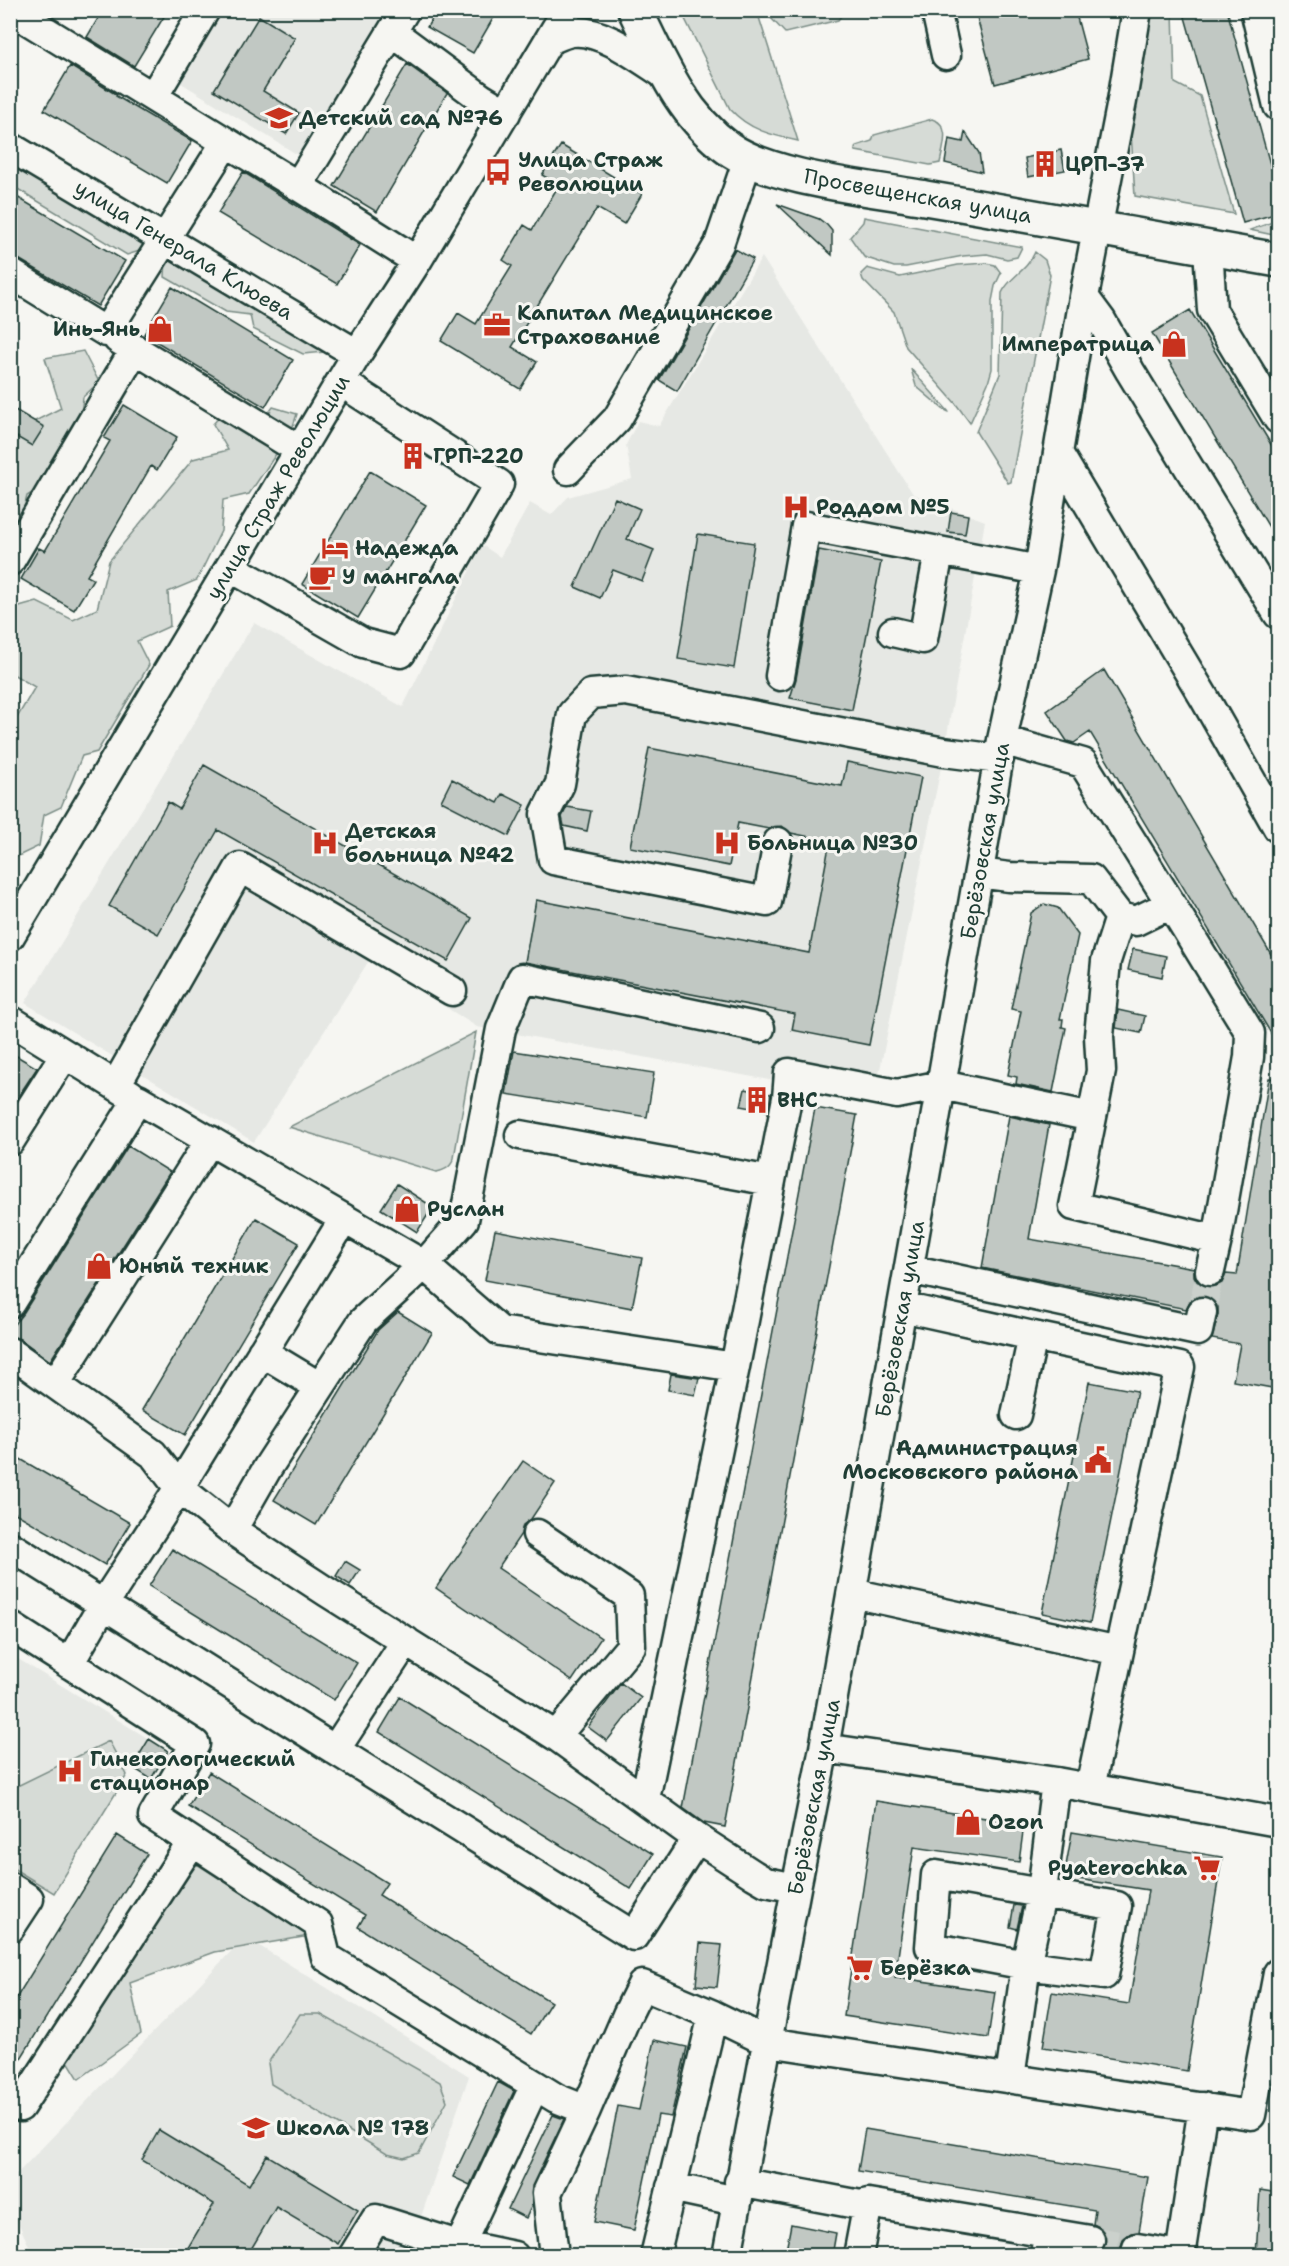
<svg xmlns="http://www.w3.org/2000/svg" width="1289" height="2266" font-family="'Shantell Sans',sans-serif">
<rect width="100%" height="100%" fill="#f6f6f2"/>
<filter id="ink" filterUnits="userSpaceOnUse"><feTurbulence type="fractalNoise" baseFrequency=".0167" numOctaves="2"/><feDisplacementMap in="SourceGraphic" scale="12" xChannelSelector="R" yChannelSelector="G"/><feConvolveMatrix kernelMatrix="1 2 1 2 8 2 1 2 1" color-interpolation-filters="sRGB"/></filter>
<g filter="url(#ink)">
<path fill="#e6e8e4" d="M221,11H385L298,155L178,81Z
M762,257L913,494L985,521L944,752L874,1099L477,1027L370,959L254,1142L25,1003L254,623L403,707L482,545L500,557L530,503L551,515L568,497L632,479L626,445L638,421L659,426Z
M10,1654L149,1739L54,1893L11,1867Z
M245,1937L469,2076L408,2255H24L29,2246L11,2207L10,2181Z"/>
<path fill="#d6dbd6" stroke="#7a8c85" stroke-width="1.5" d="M681,11H757L798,141C771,135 749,130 730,109Z
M772,11H842V15L838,20L785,33L771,18Z
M1145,11H1173L1175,83L1200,96L1234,214L1135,196L1130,116Z
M932,119C952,125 943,147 940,163L930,165L856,151L855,149L856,146L872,141L874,135Z
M10,151L144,228L146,249L127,255L11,185Z
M864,217L1022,247L1017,257L1007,259L987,254L963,256L906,267H894L864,257L850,237L863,222Z
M1278,220V236L1250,230Z
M181,252L326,352L303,354L253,329L250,315L226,312L165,277L166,258Z
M1035,252L1045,260L1050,275L1011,482L1008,483L976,432L1000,374L1002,293C1009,277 1027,271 1035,252Z
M986,263L995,265L1001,273L995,286L992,301V369L988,383L970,423L956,404L906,347L894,312L863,280L861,274L867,268L900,277L958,265Z
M83,351L99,382L83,397L80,423L50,482L27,496L21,520L11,529V448L27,425L61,408L45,358Z
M911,369L949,412L943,409L916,386Z
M273,407L297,414L291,432L249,494L223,500L221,531L197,580L168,592L170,626L137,641L149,665L97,752L82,756L61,807L44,815L39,846L14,858L11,884V728L35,687L11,673L10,612L12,609L37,602L73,620L97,609L109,561L193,459L228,450L213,424L222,414L258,427Z
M476,1032L454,1158C451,1167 446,1170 436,1172L289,1127Z
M109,1741L127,1775L54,1893L11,1867V1789Z
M197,1864L309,1936L215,1952L130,1983L141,2034L79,2079L63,2053Z
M300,2014H320L440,2082L447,2101L419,2153L404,2158L387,2154L271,2084L268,2063Z"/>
<path fill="#c1c8c3" stroke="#1f3d34" stroke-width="1.5" d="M103,10H168L134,66L87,37Z
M437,10H498L473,53L427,27Z
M975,10H1075L1088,59L995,84Z
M1183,10H1227L1278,193V213L1243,223Z
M259,16L295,38L263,91L299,113L286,134L214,90Z
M407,64L447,93L377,212L334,186Z
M70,66L117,95L116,96L192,141L167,183L44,110Z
M965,132L979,153L982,172L945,163L949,139L963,142Z
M561,145L642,194L624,224L597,208L512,347L537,362L520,389L441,341L458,313L476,324L512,266L503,260L524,225L532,230L559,185L542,175Z
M1061,150L1065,170L1028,177L1025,158Z
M243,172L360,245L337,284L218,213Z
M10,193L125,261L98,306L10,254Z
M777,204L819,219L827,225L832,231V255Z
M735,249L753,259L677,391L659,380Z
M172,287L293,360L265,407L144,334Z
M1190,310L1278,456V542L1152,333Z
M124,405L177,437L157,470L151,466L87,576L93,579L74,610L21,579L39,548L45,551L110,441L104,438Z
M10,407L44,427L32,446L10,433Z
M370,471L426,505L358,618L302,584Z
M615,498L640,509L627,539L654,550L642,581L613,570L600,598L575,587Z
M951,512L968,515L965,534L948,532Z
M698,534L754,543L734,668L678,659Z
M819,550L881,562L852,710L790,698L796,679Z
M1104,670L1278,966V1045L1090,732L1074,743L1067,741L1047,711Z
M649,748L842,786L847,762L921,777L869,1045L792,1030L795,1014L525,962L536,900L809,953L830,841L791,833L782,826L769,829L738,823L729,866L630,847Z
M204,765L472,918L448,961L218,830L158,934L109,906L168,802L179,809Z
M452,779L498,803L503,794L525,805L509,836L441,801Z
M567,807L591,811L587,831L564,826L562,817Z
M1044,904L1058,908L1078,935L1060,1019H1063L1062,1027L1066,1028L1053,1092L1016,1084L1017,1077L1008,1075L1021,1011L1011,1009L1031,913Z
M1133,949L1166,956L1162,977L1128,970Z
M1118,1010L1145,1016L1141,1033L1116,1028Z
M514,1051L654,1073L647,1117L506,1094Z
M10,1052L37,1068L10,1109Z
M1269,1078L1278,1079V1389L1233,1381L1240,1344L1212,1339L1218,1315V1307L1213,1300L1206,1296H1197L1190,1301L1186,1309L982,1268L1009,1116L1049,1125L1029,1239L1194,1268V1276L1198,1283L1207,1287H1214L1222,1283L1226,1274L1237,1275Z
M745,1089L771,1094L768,1111L741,1106Z
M815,1108L857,1115L725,1827L704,1823L683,1808Z
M128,1146L170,1172L50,1361L20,1339L10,1336V1329L24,1312Z
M397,1184L433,1207L417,1232L381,1209Z
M256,1218L299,1243L185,1435L142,1410Z
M495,1230L642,1258L632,1308L485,1280Z
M398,1312L432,1333L316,1525L274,1500L378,1330Z
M671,1374L699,1378L695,1395L668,1390Z
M1089,1382L1137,1391L1090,1623L1042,1613Z
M10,1453L130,1523L105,1565L10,1510Z
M523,1461L555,1483L531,1519L523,1525L521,1534L498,1568L601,1638L572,1681L436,1588Z
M172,1549L357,1663L334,1700L149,1586Z
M345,1561L360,1570L350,1585L336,1576Z
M621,1683L641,1698L607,1741L588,1727Z
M400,1697L653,1854L631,1889L379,1732Z
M149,1739L168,1751L151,1779L132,1767Z
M209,1772L387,1883L379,1895L551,2002L531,2034L358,1927L365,1915L188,1806Z
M876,1801L1024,1824L1019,1862L914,1847L895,1977L995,1992L988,2038L844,2016Z
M1072,1832L1222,1857L1187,2071L1043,2047L1052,1992L1129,2004L1148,1890L1064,1877Z
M117,1835L147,1854L10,2076V2008Z
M1014,1905L1022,1906L1017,1929L1010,1927Z
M700,1943L722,1945L717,1987L696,1985Z
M654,2040L687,2047L671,2117L658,2115L634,2230L594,2222L618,2106L639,2110Z
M498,2082L514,2091L470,2185L453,2177Z
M553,2115L564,2119L532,2186V2205L526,2218L508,2209Z
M865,2129L1148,2177L1139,2232L1131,2233L1124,2238L1121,2246L1123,2256H1095L1103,2250L1106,2242V2235L1101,2228L1093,2224L1095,2210L858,2171Z
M159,2130L249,2185L267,2155L358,2210L338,2244L276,2207L247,2256H183L214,2204L142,2160Z
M1260,2190L1278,2193V2256H1256Z
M791,2224L836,2233L832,2256H785Z"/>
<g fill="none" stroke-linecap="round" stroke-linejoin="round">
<path stroke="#cbd1cc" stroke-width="28" stroke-dasharray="28 14" stroke-linecap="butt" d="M1202,1312L1210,1271
M1090,2240L1137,2248"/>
<defs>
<path id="minor" d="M405,10L298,186L417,261
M936,10L946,55
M1137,10L1122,101L1084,297L1058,453L1205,699L1278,828
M1255,10L1278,106
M392,32L481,98L506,113
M550,40C557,37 564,33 572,32C602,28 643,61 667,76
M153,97L205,10
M226,142L298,186
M10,147L357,354
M1208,248L1212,310L1278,419
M10,273L106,332L226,142L11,10
M1084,297L1101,320L1130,371L1278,614
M118,339L300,450
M568,470L617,419L719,244L748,159
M10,561L135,349
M230,567L363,643L401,653L499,484L341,382
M893,632L923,639L939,552
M780,676L806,526L1039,570
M1002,740L1083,763L1171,904
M778,842L767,902L553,860L545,814L560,784L572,714L591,694L626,691L944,752L999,759
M10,936L357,354L417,261L567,10
M10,1020L131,1095
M116,1085L240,867L452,991
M1092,1117L1101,1071L1099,1036L1106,961L1120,917
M520,1135L771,1181
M10,1141L65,1054
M909,1269L1198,1331L1202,1312
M1210,1271L1217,1240
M10,1303L138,1099L424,1265L363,1321L268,1467L232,1530
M902,1307L1033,1336L1016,1415
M1033,1336L1180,1367L1119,1651
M10,1352L153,1454L179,1488L232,1530L327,1592L556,1736L697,1838L754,1875L766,1882L796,1888
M262,1352L320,1387
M735,1367L500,1331L424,1265L464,1220L501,1029L522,978L760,1028
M55,1384L210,1140
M537,1534L629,1596L631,1646L556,1736
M10,1546L335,1750
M852,1593L1119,1651L1090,1788
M10,1626L195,1744L153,1816L318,1924L326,1957L535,2085L556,2098L586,2110L627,2015L642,1985L713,2015L768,2042L1251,2115L1278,1973
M406,1641L335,1750L634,1936L697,1838
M69,1664L103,1605L179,1488L344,1219
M824,1748L1056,1782L1278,1822
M645,1799L735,1367L787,1098L789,1073L897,1094L942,1085L1092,1117L1074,1206L1217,1240L1249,1057L1250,1033L1171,904L1136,921L1120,917L1091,879L1009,877L979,873
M936,1875L1117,1906L1104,1975L1026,1965L930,1947Z
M10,1887L29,1899L10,1928
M1010,2078L1026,1965L1042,1891L1056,1782
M20,2107L192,1842
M739,2182L861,2205L868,2203L858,2256
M671,2187L736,2201
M868,2203L1048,2233L1045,2256
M1048,2233L1090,2240
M460,2245L535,2085
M1137,2248L1180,2255
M353,2256L376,2219L452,2243L514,2256
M554,2256L547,2193L586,2110
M655,2256L713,2015
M727,2256L796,1888L824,1748L1002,740L1039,570L1058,453
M1180,2256L1203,2107"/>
<path id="major" d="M635,10C660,61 681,114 728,148C771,179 871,188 925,198C1043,218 1161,239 1278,260"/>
</defs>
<use href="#minor" stroke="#1f3d34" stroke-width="33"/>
<use href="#major" stroke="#1f3d34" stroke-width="38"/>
<use href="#minor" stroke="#f6f6f2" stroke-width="28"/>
<use href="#major" stroke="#f6f6f2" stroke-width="33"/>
</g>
</g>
<defs>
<symbol id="school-bare" viewBox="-9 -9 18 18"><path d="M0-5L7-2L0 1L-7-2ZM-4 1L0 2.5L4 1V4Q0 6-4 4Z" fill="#c8321e" stroke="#f6f6f2" stroke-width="2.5" paint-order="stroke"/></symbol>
<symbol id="building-bare" viewBox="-9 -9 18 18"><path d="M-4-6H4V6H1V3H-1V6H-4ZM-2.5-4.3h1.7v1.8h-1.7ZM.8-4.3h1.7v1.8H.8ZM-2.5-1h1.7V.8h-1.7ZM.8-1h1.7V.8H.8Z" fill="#c8321e" stroke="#f6f6f2" stroke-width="2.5" paint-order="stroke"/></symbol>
<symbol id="bus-bare" viewBox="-9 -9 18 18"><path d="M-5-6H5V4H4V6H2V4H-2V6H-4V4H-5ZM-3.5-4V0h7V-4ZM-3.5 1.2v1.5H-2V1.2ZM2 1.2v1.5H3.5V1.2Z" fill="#c8321e" stroke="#f6f6f2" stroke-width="2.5" paint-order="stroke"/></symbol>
<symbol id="office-bare" viewBox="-9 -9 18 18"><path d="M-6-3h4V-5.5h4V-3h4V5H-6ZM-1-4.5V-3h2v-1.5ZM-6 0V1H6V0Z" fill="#c8321e" stroke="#f6f6f2" stroke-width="2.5" paint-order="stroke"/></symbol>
<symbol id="shop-bare" viewBox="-9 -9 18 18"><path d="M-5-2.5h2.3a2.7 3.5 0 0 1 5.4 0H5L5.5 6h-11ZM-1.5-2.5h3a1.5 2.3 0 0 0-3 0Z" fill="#c8321e" stroke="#f6f6f2" stroke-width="2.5" paint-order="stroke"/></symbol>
<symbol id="hospital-bare" viewBox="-9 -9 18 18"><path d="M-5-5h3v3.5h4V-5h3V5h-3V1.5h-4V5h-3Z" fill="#c8321e" stroke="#f6f6f2" stroke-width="2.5" paint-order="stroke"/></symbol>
<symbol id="hotel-bare" viewBox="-9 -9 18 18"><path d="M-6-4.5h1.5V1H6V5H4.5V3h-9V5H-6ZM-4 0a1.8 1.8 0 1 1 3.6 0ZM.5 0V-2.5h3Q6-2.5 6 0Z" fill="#c8321e" stroke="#f6f6f2" stroke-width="2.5" paint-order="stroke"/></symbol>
<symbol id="cafe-bare" viewBox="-9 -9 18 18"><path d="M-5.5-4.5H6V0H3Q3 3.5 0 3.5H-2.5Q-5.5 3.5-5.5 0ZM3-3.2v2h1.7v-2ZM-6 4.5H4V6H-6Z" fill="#c8321e" stroke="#f6f6f2" stroke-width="2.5" paint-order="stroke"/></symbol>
<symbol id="civic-bare" viewBox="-9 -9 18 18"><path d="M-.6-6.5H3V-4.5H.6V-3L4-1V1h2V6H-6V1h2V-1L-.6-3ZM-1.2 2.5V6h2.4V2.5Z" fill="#c8321e" stroke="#f6f6f2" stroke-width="2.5" paint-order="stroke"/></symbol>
<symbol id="supermarket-bare" viewBox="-9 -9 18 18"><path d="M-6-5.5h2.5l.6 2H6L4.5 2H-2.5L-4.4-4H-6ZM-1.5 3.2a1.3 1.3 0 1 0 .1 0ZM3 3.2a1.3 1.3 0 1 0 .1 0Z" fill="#c8321e" stroke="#f6f6f2" stroke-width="2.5" paint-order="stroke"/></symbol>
</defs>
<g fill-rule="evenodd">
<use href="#school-bare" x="260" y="99" width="38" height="38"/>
<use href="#building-bare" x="1026" y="145" width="38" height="38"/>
<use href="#bus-bare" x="479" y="153" width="38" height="38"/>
<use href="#office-bare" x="478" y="306" width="38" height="38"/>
<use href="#shop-bare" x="141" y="310" width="38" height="38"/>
<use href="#shop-bare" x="1155" y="325" width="38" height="38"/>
<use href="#building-bare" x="394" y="437" width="38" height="38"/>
<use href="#hospital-bare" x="777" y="488" width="38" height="38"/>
<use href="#hotel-bare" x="316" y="529" width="38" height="38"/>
<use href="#cafe-bare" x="303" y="558" width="38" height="38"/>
<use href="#hospital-bare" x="306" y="824" width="38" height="38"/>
<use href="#hospital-bare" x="708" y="824" width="38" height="38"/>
<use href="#building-bare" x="738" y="1081" width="38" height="38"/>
<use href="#shop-bare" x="388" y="1190" width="38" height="38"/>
<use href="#shop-bare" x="80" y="1247" width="38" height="38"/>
<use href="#civic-bare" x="1079" y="1441" width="38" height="38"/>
<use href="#hospital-bare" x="51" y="1752" width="38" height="38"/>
<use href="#shop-bare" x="949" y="1803" width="38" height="38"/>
<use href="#supermarket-bare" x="1188" y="1849" width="38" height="38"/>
<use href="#supermarket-bare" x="841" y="1949" width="38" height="38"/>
<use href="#school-bare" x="237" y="2109" width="38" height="38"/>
</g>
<g text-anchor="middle" stroke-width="6" stroke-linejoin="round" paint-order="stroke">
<g font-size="21" font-weight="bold" fill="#1f3d34" stroke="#f6f6f2" text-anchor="start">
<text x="299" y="125">Детский сад №76</text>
<text x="518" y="167">Улица Страж<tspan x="518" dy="24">Революции</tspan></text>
<text x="1065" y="171">ЦРП-37</text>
<text x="517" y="320">Капитал Медицинское<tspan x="517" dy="24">Страхование</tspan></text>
<text x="140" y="336" text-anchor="end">Инь-Янь</text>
<text x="1154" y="351" text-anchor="end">Императрица</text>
<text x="433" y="463">ГРП-220</text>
<text x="816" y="514">Роддом №5</text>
<text x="355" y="555">Надежда</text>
<text x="342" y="584">У мангала</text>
<text x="345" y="838">Детская<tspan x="345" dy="24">больница №42</tspan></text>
<text x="747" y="850">Больница №30</text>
<text x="777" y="1107">ВНС</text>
<text x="427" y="1216">Руслан</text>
<text x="119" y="1273">Юный техник</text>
<text x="1078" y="1455" text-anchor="end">Администрация<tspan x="1078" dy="24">Московского района</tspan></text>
<text x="90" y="1766">Гинекологический<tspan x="90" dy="24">стационар</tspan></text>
<text x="988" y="1829">Ozon</text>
<text x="1187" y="1875" text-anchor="end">Pyaterochka</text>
<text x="880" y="1975">Берёзка</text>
<text x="276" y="2135">Школа № 178</text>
</g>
<g font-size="21" fill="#1f3d34" stroke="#f6f6f2">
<text transform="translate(918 196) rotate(10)" y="7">Просвещенская улица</text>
<text transform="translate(184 250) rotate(31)" y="7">улица Генерала Клюева</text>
<text transform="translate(278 487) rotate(-59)" y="7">улица Страж Революции</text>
<text transform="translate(985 841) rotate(-80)" y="7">Берёзовская улица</text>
<text transform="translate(900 1319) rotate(-80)" y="7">Берёзовская улица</text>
<text transform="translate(814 1797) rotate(-79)" y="7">Берёзовская улица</text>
</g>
</g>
<rect width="1289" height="2266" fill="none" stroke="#f6f6f2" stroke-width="36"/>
<rect x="18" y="18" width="1253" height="2230" fill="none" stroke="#1f3d34" stroke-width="2" filter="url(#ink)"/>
</svg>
